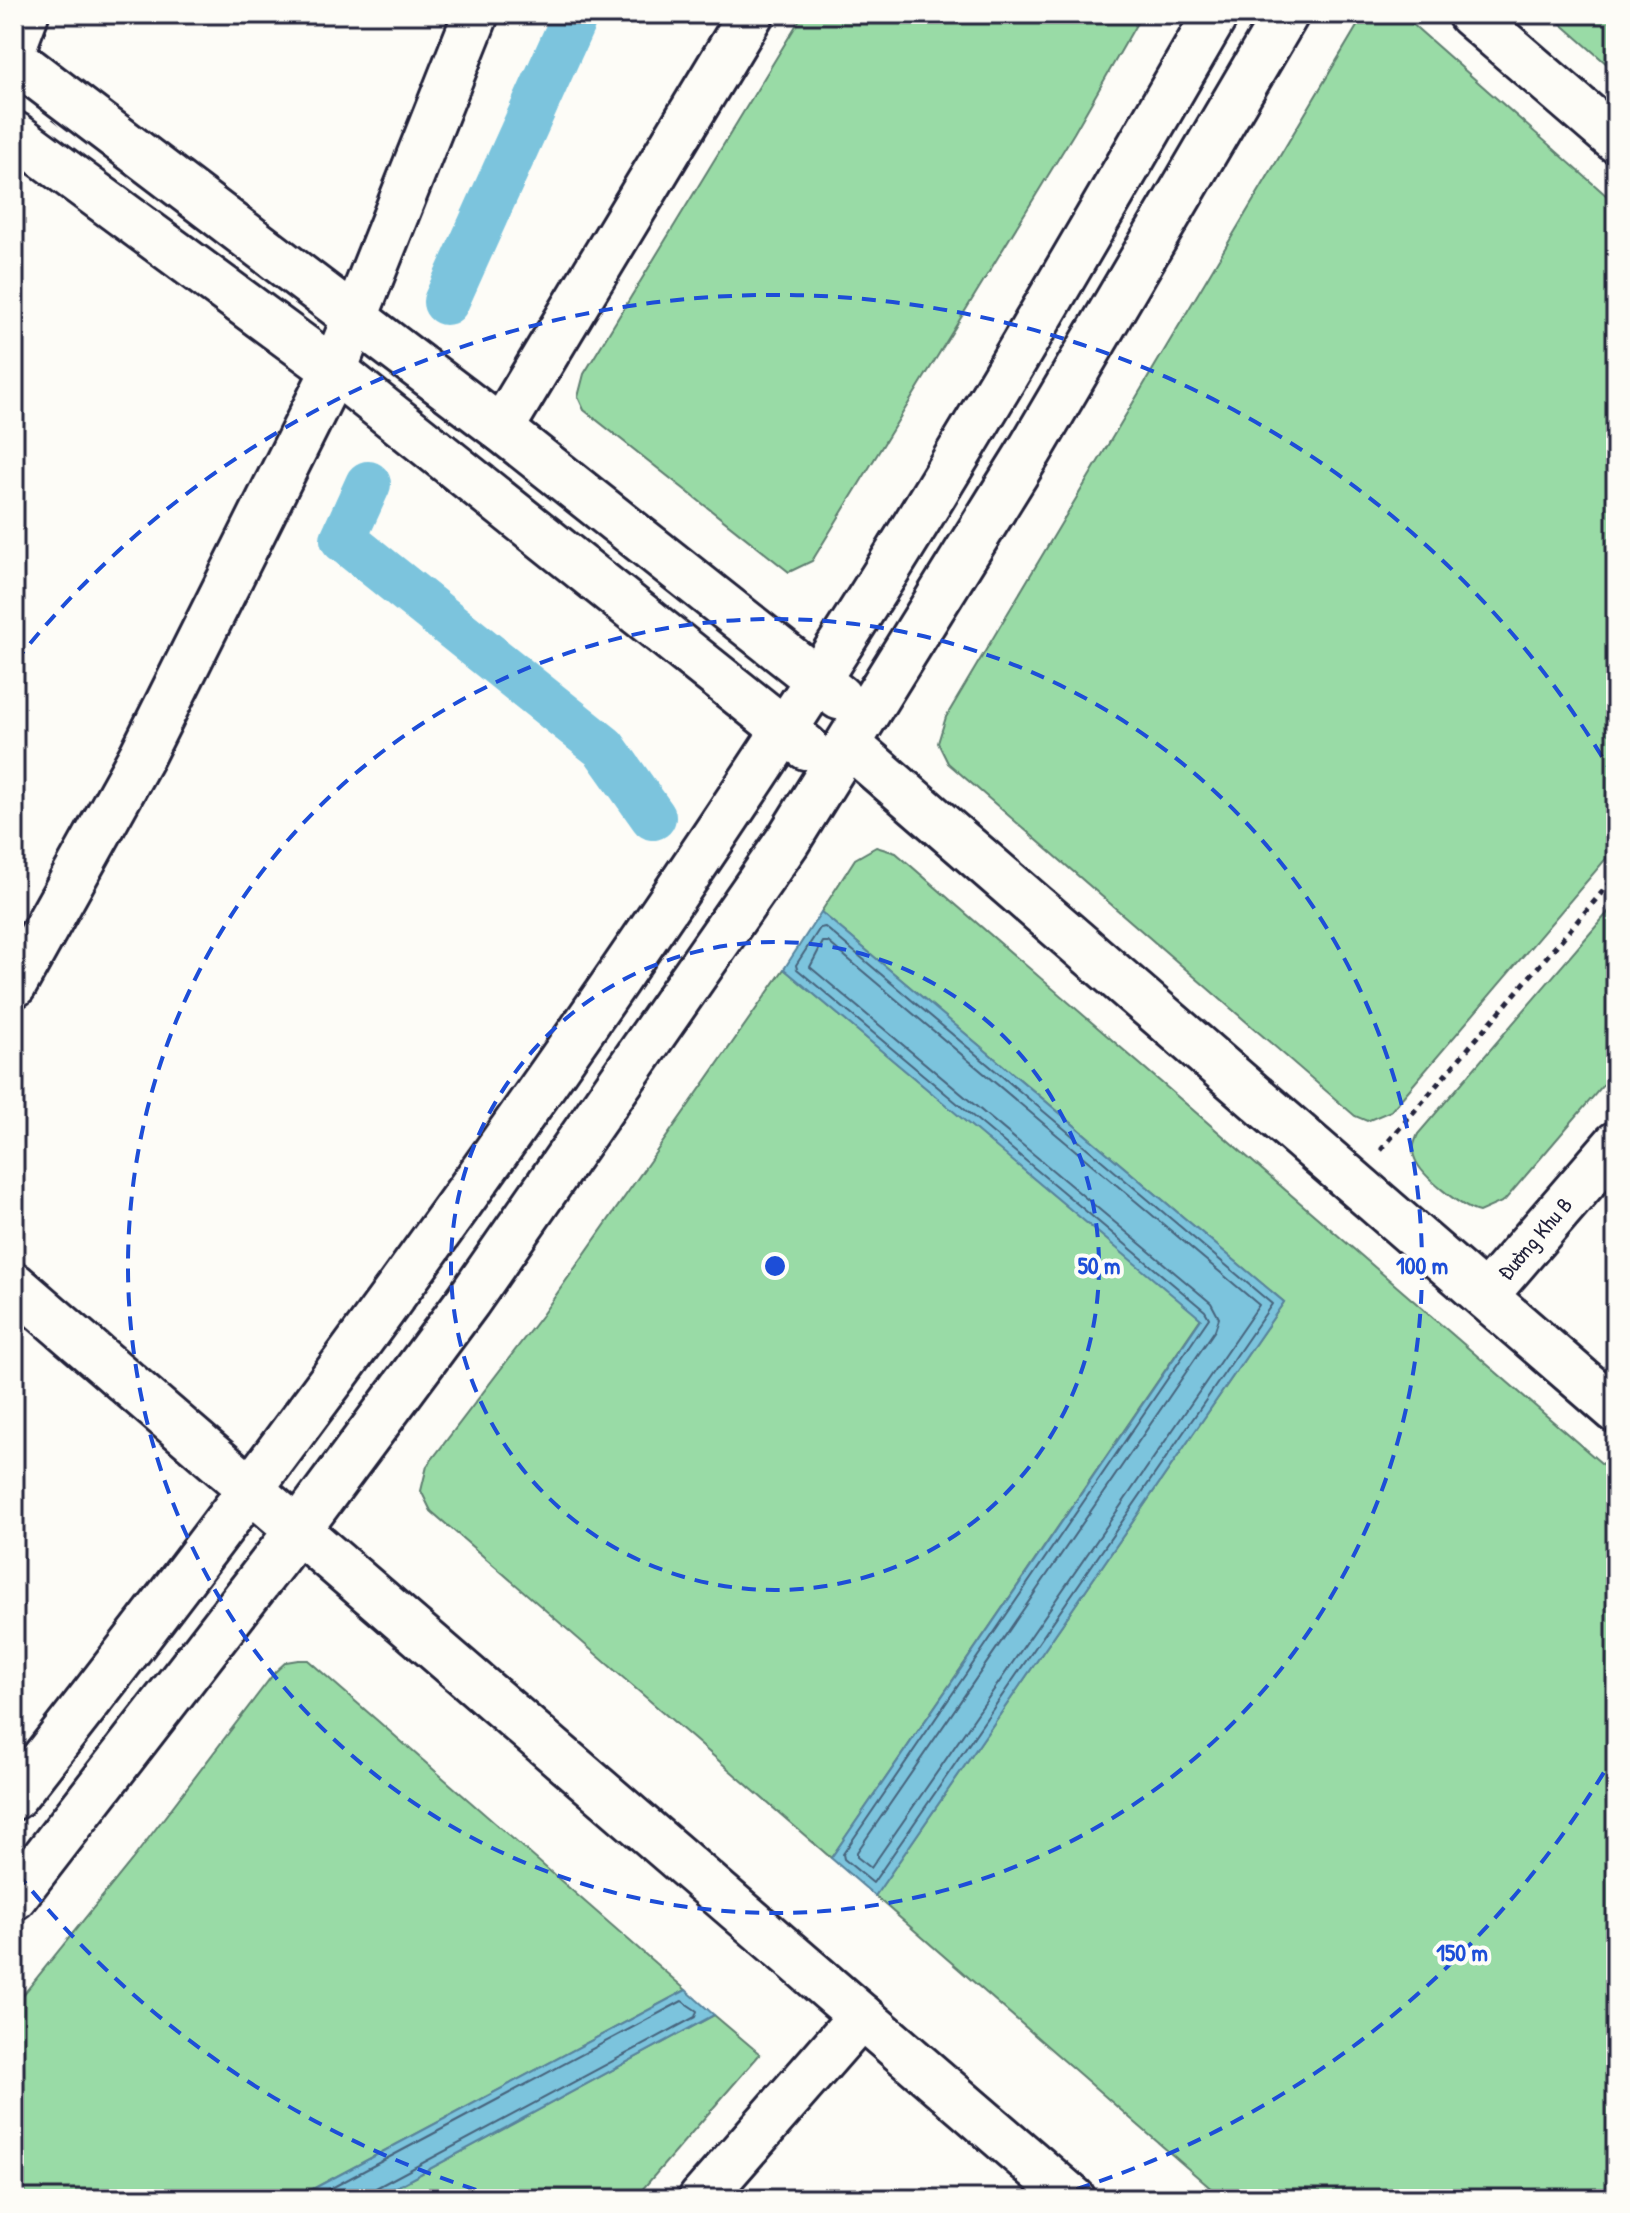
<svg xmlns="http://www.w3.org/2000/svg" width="1630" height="2213" font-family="'Patrick Hand',sans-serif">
<rect width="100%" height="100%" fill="#fdfcf7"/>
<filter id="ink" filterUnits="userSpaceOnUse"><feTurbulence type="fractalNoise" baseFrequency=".0125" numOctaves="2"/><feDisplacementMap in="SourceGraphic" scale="16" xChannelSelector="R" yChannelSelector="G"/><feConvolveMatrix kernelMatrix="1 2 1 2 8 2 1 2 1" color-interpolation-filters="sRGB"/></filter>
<g filter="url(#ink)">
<path fill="#99dba6" stroke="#5e7e70" stroke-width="2" d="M803,14H1142L1074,133L812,561L789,572L584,410L578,397L584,374Z
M1369,14H1401L1616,204V847L1391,1111L1367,1121L1355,1116L948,763L938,743L946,717L1359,23Z
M1550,14H1616V72Z
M876,847L896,853L1616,1476V2199H1223L875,1896L1284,1302L821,912L855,859Z
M1616,903V1070L1504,1201L1479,1212C1462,1208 1421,1176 1415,1159C1411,1151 1414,1143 1418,1134Z
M784,969L1201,1318L831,1858L431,1511L421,1491L427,1466L542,1315Z
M298,1660H308L686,1990L294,2199H14V2006L132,1860L275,1672L286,1662Z
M714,2015L760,2054L634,2199H374Z"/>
<path fill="#7cc4dd" stroke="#58839c" stroke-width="2" d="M821,912L1284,1302L875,1896L831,1858L1201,1319L784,969Z
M686,1990L714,2015L374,2199H294Z"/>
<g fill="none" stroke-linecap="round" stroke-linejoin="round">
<path stroke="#46637c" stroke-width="2" d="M825,927L1272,1304L873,1883L844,1859L843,1854L1209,1318L1205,1311L797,969L796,965L820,928Z
M823,942H828L1259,1305L871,1868L857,1857V1852L1215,1330L1219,1318L1211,1303L810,967Z
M311,2199L682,2001L697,2011L695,2017L376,2188L372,2199"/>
<path stroke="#7cc4dd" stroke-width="46" d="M446,302L576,14
M368,484L343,539L604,748L653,817"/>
<defs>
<g id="street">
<path d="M1470,14L1616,140"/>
<path d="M14,46L26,14"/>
<path d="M14,59L501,429L839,697"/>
<path d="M14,134L334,370L806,747"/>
<path d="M501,429L751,14"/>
<path d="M849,745L1616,1410"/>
<path d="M14,985L142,755L334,370L476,14"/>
<path d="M14,1285L1073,2199"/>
<path id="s1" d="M1485,1296L1616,1144"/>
<path d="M14,1797C297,1437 566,1066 816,682C957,465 1086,238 1216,14"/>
<path d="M14,1897L298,1530L468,1301L787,842L1029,452L1286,14"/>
<path d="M701,2199L861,2016"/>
</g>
</defs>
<use href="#street" stroke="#22223b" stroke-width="50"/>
<path stroke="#22223b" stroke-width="5" stroke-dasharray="6 6" stroke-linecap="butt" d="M1381,1150L1616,876"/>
<use href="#street" stroke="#fdfcf7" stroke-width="44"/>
</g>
</g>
<g fill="none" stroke="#1d4ed8" stroke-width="4" stroke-dasharray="14 10">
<circle cx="775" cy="1266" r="324"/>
<circle cx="775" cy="1266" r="647"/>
<path d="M1616 1752A971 971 0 0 1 1051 2197M499 2197A971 971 0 0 1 15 1870M15 662A971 971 0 0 1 1616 780"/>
</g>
<g text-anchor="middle" stroke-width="8" stroke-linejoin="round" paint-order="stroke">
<g font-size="22" fill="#22223b" stroke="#fdfcf7">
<text dy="8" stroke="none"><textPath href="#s1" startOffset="76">Đường Khu B</textPath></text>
</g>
</g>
<circle cx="775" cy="1266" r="12" fill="#1d4ed8" stroke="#fdfcf7" stroke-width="4"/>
<g font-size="24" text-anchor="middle" font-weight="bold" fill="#1d4ed8" stroke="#fdfcf7" stroke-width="8" stroke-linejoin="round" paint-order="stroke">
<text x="1099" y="1274">50 m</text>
<text x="1422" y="1274">100 m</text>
<text x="1462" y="1961">150 m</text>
</g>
<rect width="1630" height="2213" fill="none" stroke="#fdfcf7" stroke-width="48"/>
<rect x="24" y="24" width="1582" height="2165" fill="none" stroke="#22223b" stroke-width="3" filter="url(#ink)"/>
</svg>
